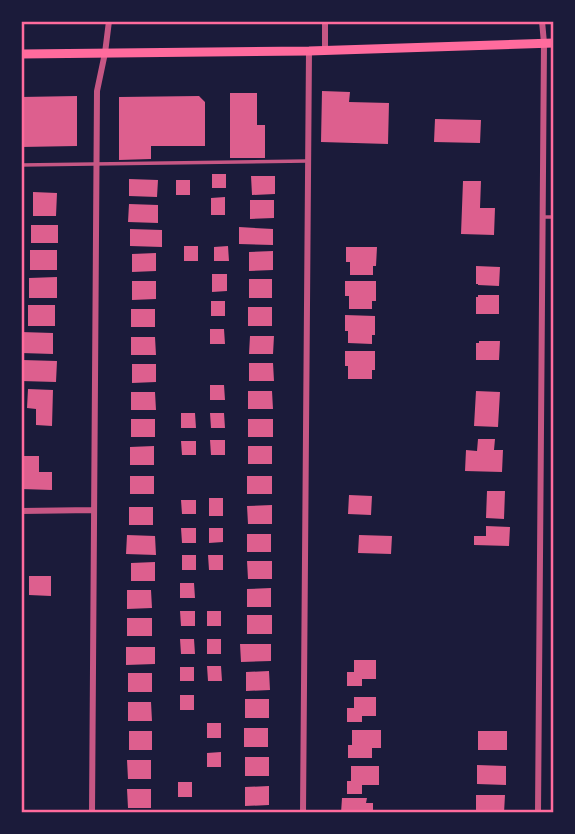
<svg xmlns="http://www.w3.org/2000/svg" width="575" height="834" font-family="'Open Sans',sans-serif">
<rect width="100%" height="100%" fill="#1b1b3a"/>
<path fill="#dd5f8e" d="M322,91L350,92L349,102L389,103L388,144L321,142Z
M230,93H257V125H265V158H230Z
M77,96V146L21,147V97Z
M199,96L205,102V146H151V159L119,160V97Z
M435,119L481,120L480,143L434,142Z
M212,174H226V188H212Z
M251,176H275V194L252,195Z
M129,179L158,180L157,197L129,196Z
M176,180H190V195H176Z
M463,181H481L480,208H495L494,235L461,234Z
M33,192L57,193L56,216H33Z
M225,197V215H211V198Z
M250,200H274V218L250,219Z
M129,204L158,205V223L128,222Z
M31,225H58V243H31Z
M239,227L273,229V245L239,244Z
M130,229L162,230V247L130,246Z
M184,246H198V261H184Z
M228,246L229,261H214V247Z
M346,247H377L376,266H373V275H350V262H346Z
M30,250H57V270H30Z
M273,251V270L249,271V252Z
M156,253V271L132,272V254Z
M476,266L500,267L499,286L478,285V284H476Z
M212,274H227V291L212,292Z
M57,277V298H29V278Z
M249,279H272V298H249Z
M132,281H156V299L132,300Z
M345,281H376V301H372V309H349V296H345Z
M478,295H499V314H476V297H478Z
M211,301H225V316H211Z
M28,305H55V326H28Z
M248,307H272V326H248Z
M131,309H155V327H131Z
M345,315L375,316V335H372V344L348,343V331H345Z
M210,329H224L225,344H210Z
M21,332L53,333V354L21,353Z
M250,336H274L273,354H249Z
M131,337H155L156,355H131Z
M479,341H500L499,360H476V343H479Z
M345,351H375V370H372V379H348V366H345Z
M22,360L57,361L56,382L21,381Z
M249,363H273L274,381H249Z
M132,364H156V382L132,383Z
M210,385H224L225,400H210Z
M28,389L53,390L52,426L36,425V409L27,408Z
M248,391H272L273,409H248Z
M476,391L500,392L498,427L474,426Z
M131,392H155L156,410H131Z
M181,413H195L196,428H181Z
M210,413H224L225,428H211Z
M131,419H155V437H131Z
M248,419H273V437H248Z
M478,439H495L494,450H503L502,472L465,471L466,450L477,451Z
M210,440H225V455H211Z
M181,441H196V455H182Z
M154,446V465H130V447Z
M248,446H272V464H248Z
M21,456H39V472H52V490L21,489Z
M130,476H154V494H130Z
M247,476H272V494H247Z
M487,491H505L504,519L486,518Z
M349,495L372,496L371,515L348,514Z
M209,498H223V516H209Z
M181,500H196V514H182Z
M272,505V524H248L247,506Z
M129,507H153V525H129Z
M486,526L510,527L509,546L474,545V536H486Z
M181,528H196V543H182Z
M209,528H223V542L209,543Z
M247,534H271V552H247Z
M127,535L155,536L156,555L126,554Z
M359,535L392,536L391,554L358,553Z
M182,555H196V570H182Z
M208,555H223V570H209Z
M247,561H272V579H248Z
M155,562V581H131V563Z
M29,576H51V596L29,595Z
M180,583H194L195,598H180Z
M271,588V607H247V589Z
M127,590H151L152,608L127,609Z
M180,611H195V626H181Z
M207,611H221V626H207Z
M247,615H272V634H247Z
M127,618H152V636H127Z
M180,639H194L195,654H181Z
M207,639H221V654H207Z
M240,644H271V661L241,662Z
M126,647H155V664L126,665Z
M354,660H376V679H362V686H347V672H354Z
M207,666H221L222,681H208Z
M180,667H194V681H180Z
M269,671L270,690L246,691V672Z
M128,673H152V692H128Z
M180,695H194V710H180Z
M354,697H376V716H362V722H347V708H354Z
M245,699H269V718H245Z
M128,702H151L152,721H128Z
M207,723H221V738H207Z
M244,728H268V747H244Z
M352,730H381V748H372V758H348V745H352Z
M129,731H152V750H129Z
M478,731H507V750H478Z
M221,752V767H207V753Z
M245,757H269V776H245Z
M127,760H151V779H128Z
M477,765L506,766V785L477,784Z
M351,766H379V785H362V794H347V781H351Z
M178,782H192V797H178Z
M269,786V805L245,806V787Z
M127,789H151V808H128Z
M476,795H505L504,813H476Z
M342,798H367L366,803H373V813H341Z"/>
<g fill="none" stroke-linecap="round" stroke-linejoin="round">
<path stroke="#c65784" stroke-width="3.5" d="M21,165L307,161
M542,217H554"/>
<path stroke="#c65784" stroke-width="6" d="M325,21V50
M21,511L94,510
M92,813L97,91L105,53L109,21
M303,813L309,51
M538,813L544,43L542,21"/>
<path stroke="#ff6b9d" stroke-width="9" d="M21,54L309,51L554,43"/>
</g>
<rect width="575" height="834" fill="none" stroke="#1b1b3a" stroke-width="46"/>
<rect x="23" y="23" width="529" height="788" fill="none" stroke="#ff6b9d" stroke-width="2.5"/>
</svg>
